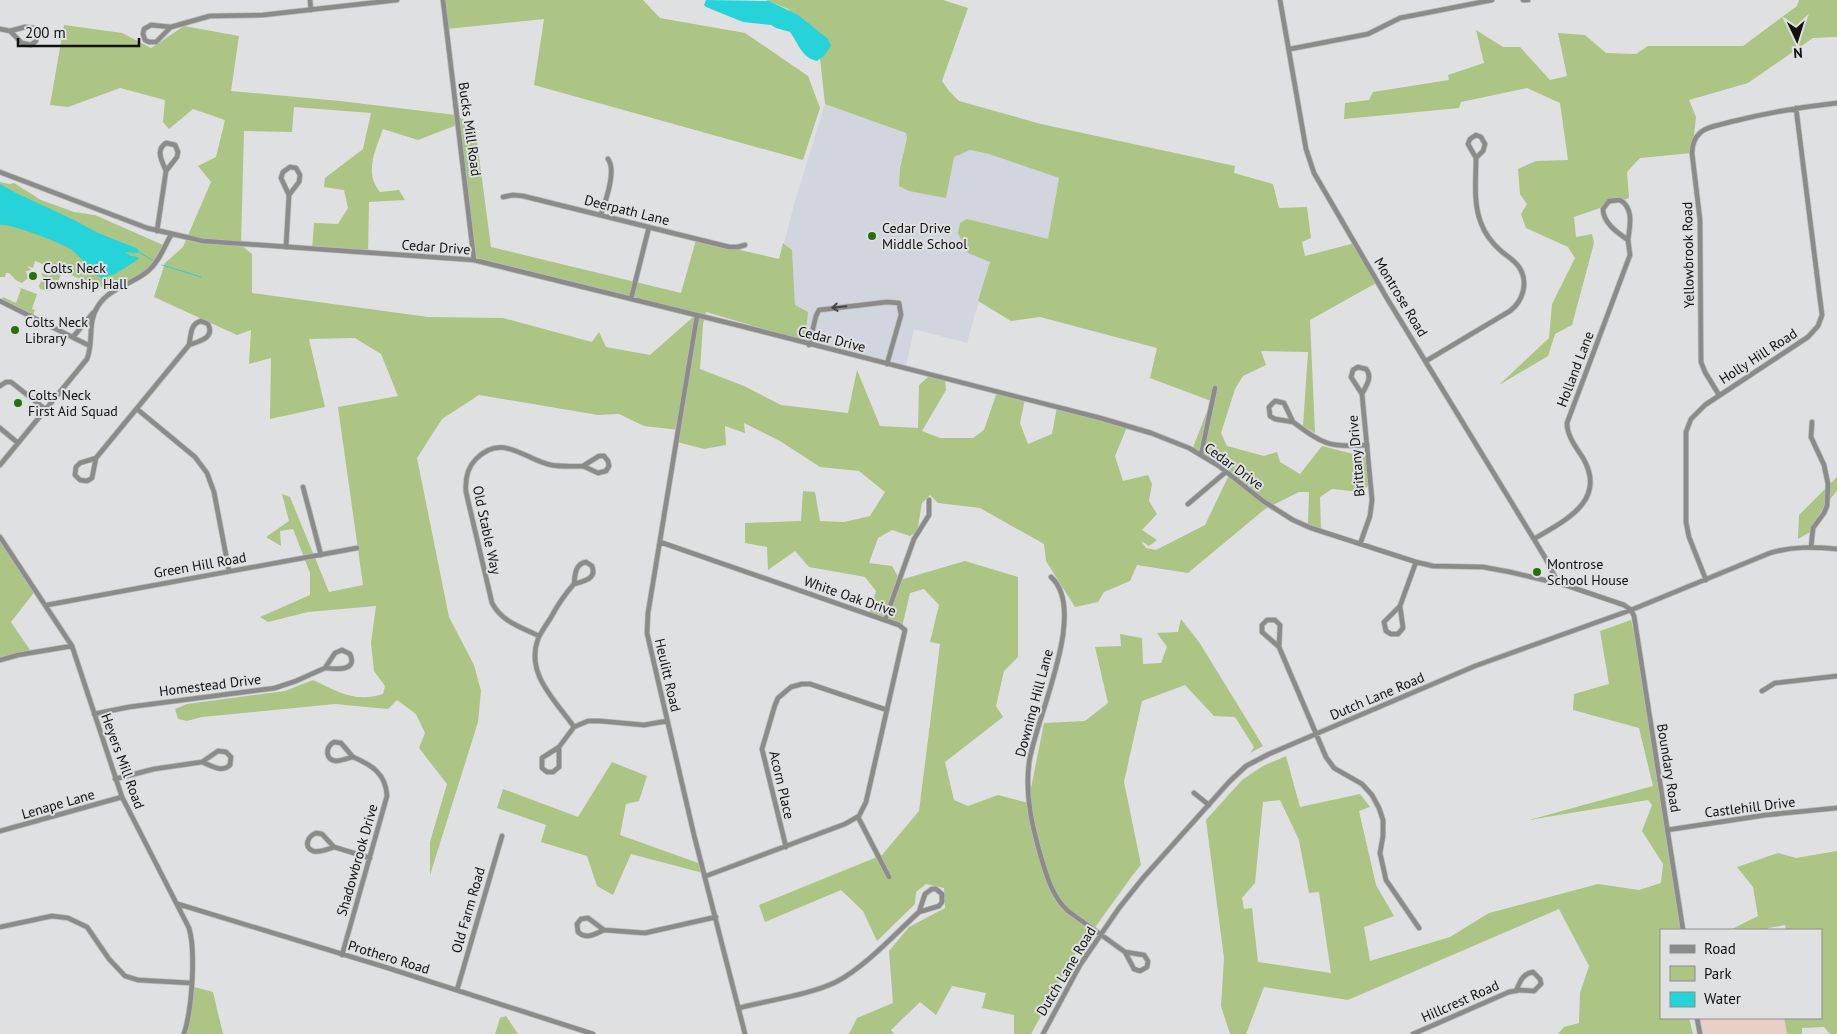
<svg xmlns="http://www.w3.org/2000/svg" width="1837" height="1034" font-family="'PT Sans',sans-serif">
<rect width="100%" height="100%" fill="#dfe0e1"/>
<path fill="#e8d0c6" d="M1699,1018H1784L1787,1034H1701Z"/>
<path fill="#d1d5dd" d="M825,104L906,133L907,138L900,168L954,157L970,150L989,154L1059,178L1048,239L990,262L967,343L914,329L906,366L805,341L795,305L792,250L784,243L795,201Z"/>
<path fill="#acc484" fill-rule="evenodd" d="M443,0H643L660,18L745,33L808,76L820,108L803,160L534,85L544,19L446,29Z
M766,0H943L968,8L942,81L949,91L959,101L1041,124L1235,166L1234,173L1273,184L1279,208L1307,207L1311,238L1302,242L1305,256L1355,243L1378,282L1310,320L1315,433L1303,426L1308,352L1261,351L1266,365L1243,376L1235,389L1221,433L1227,446L1264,456L1277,452L1280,462L1300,474L1322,446L1365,457L1369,485L1361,492L1332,489L1320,497L1321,530L1308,525L1309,492H1299L1265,509L1188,573L1137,565L1130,581L1104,592L1098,602L1075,607L1046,561L1044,544L980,508L938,503L930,495L922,503L917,532L910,536L892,530L878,538L869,563L892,566L900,580L965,561L1018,577V657L1004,671L996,706L1003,717L945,762L954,800L968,806L998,795L1028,803L1044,723L1085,721L1108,703L1095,647L1121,646L1120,634L1142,638L1143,664L1161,663L1167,647L1157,633L1178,632L1181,619L1199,642L1263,746L1250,753L1254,747L1235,717L1214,716L1185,685L1142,701L1124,782L1141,865L1132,876L1073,958L1031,1034H1014V1015L982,1008L986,993L952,986L936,1015L920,1002L891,1030L894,1034H849L857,1018L893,1003L889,951L909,927L945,908L944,888L926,884L916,892L915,904L877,941L863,911L841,890L765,922L759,905L882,855L919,811L940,644L930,642L939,605L924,589L910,593L902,627L869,615L876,591L865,577L809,567L795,551L768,570L767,547L745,543V523L801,521L803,491L815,492L820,521L844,522L870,516L885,492L859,471L820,467L780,441L744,423L745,433L725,426L726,445L704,449L677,442L679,430L644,426L619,414L598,415L479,395L442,419L417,458L449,617L474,665L481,691L478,722L430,875V842L447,784L419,748L425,733L416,714L397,700L388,709L335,704L202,717L187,721L178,719L175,709L187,704L285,691L313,680C339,692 355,703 383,694L385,686L374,671L371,643L376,606L308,612L268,622L260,617L310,595V573L293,529L280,531L281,546L266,537L289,521L282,494L290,497L329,592L363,585L338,407L398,396L381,354L355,338L309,339L325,407L270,419L271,358L249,364L251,330L237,335L154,297L165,263L183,247L211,182L198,166L216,157L225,120L193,109L169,129L163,122L165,100L120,88L68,107L50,105L64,25L122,33L151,48L184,26L239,36L231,91L340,101L456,115L475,127L491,247L681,293L696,240L779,259L783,243L792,250L795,305L808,312L805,341L706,312L703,324L700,369L744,386L781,405L848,413L857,370L880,426L918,428L919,385L929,376L945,380L946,390L922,431L940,438H973L984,430L997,392L1025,399L1020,423L1028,444L1052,434L1057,407L1127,427L1115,456L1123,481L1148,475L1152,484L1149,501L1157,514L1142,530L1157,540L1149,546L1141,541L1146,548L1156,550L1205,525L1230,473L1192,450L1211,401L1150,378L1157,348L1040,317L1011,321L978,301L990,262L968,253L958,233L960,223L967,219L1048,239L1059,178L989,154L970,150L954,157L946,198L909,191L899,186L900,168L907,138L906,133L825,104L820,58L824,56L788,9ZM294,107L371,113L363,149L325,178L324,187L344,190L348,208L338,224L314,223L312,250L368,254L369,202L405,200L399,190L380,192C364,173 375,151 383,129L418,140L457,125L475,263L693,317L650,355L606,347L599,332L592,342L503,318L428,317L252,293V254L241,245L244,131L292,132Z
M1799,0H1837V37L1813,38L1748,83L1689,100L1696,117L1692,153L1640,158L1627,172L1629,198L1574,217L1576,237L1592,234L1594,243L1572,325L1555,334L1548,356L1499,385L1549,338L1552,304L1575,258L1568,247L1526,228L1521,214L1527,204L1520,194L1518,169L1536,161L1568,160L1560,103L1527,88L1461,102L1459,108L1344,119L1345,103L1369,100L1373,92L1449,80L1448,75L1484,63L1476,30L1503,47H1520L1550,80L1567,76L1558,33L1585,35L1606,53L1636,54L1648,46H1743L1797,6Z
M0,182L9,184L14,183L41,200L74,212L95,215L163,245C152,272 133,278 109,290L35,261L33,268L27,266L31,270L26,271L28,278L22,283L17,281L9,273H6L5,277H0Z
M57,271L62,272L55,289L48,291L40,289L39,286L43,277L41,273L49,276Z
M18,287L37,294L32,309L35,310L33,315L2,299L3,297L16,303L21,289Z
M1837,477V491L1824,506L1810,532L1798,539L1799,515Z
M0,542L36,590L11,622L32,653L0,660Z
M1631,620L1642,670L1684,930H1661V1018H1689L1693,1034H1558L1564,1027L1579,1023L1580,993L1589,966L1559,909L1348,1000L1264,987L1246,1034H1230L1221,1006L1224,958L1206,820L1242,780L1263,766L1286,756L1300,807L1360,794L1370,807L1359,811L1376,885L1394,916L1364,927L1370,961L1450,937L1489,913L1598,884L1639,890L1661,883L1663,864L1642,831L1652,805L1648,800L1529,820L1653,786L1639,728L1573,710L1574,694L1609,684L1600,631ZM1280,800L1299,840L1309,893L1319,892L1331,973L1258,962L1252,908L1244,909L1242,898L1255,883L1263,802Z
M612,762L647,776L639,801L626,804L620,835L701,864L703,873L631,854L613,895L597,886L587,856L541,842L546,825L497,808L503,789L578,817Z
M1837,851V1034H1830L1824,1027L1802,1028V1034H1787L1784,1018H1821V930H1786L1785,925L1768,928L1767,930H1730L1758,916L1753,887L1737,867L1778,853L1796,858Z
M191,986L213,992L223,1034H182Z
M506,1016L518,1034H495L500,1018Z"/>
<path fill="#26d3d9" d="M706,0L769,1L798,15L828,39L831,46L824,56L817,61C802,58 798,43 790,32L776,28L771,25L743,22L706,7L704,5Z
M0,184L16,193L74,220L98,233L136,248L139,251L138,253L125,252L131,256L138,257L139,259L115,274L101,278C89,273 84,259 73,251C65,244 9,223 0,225Z"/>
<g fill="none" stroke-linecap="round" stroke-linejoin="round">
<path stroke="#26d3d9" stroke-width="1" d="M139,252L152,260
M162,265L201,277"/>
<defs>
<path id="minor" d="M310,0L311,10
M443,0L474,260
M1280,0L1306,149L1314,173L1388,300L1546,559L1558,583
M1523,0H1528
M151,25L171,27L156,42H149L145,40L143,34L144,29Z
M25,27L34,28L37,33L36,41L31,45L22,43L10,31Z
M171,27L210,16L263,15L397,0
M0,29L10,31
M1290,49L1368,34L1400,18L1492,0
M1476,135L1481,137L1485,144L1483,151L1476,158L1468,144L1470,139Z
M166,143L175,145L178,152L177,157L166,171C162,161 155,150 166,143Z
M290,167L296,168L300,175L299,182L289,195L281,178L283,172Z
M0,172L147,228L203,241L474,260L741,326L1100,418L1151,433L1189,448L1219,466L1263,501L1293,520L1311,528L1416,562L1433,566L1483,567L1510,572L1565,585L1624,605L1631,610L1634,616L1683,930
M503,197L513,195L523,196L729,247H738L745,245
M601,215C605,202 617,171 608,159
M157,231L166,171
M286,247L289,195
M631,299L649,227
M0,301L90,346
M697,316L648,613L647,633L694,835L745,1034
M201,321L208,324C215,338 200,341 189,345C191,335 190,324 201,321Z
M73,337L93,313
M809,345L816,316L819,310L887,302L899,303L901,315L887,364
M1426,361L1510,311C1523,301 1529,282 1519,267C1514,260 1507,256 1501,251C1493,244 1485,234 1481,223C1473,203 1476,180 1476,158
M1358,367L1366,369C1373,377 1366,386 1362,394L1351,377L1353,370Z
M0,386L6,382H11L45,409
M1719,395L1705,372L1701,362L1700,220L1692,153C1692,145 1694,138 1701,132C1708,126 1721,125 1730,122C1766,113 1801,107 1837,103
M1275,401L1284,403L1293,422L1275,419L1270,416L1269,407Z
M137,409L195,457L207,473L214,492L229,571
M1293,422C1323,444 1329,448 1367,445
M0,428L18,443
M1201,455L1215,388
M599,456H604L608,461L609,466L606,471L598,473L583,466Z
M96,458L189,345
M96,458L92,478L87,481L80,480L75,475L76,467L80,463Z
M0,465L87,359C94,342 87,322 98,306C109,288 133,284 148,271C159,262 164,247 171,235
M303,487L321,555
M1188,504L1227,471
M0,537L72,646L122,797L189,928C196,951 192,1010 184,1034
M1534,539C1564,521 1608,501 1583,458C1576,447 1567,436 1567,423L1630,255L1628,240C1618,233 1603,223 1603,209L1609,201L1620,200C1634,208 1630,226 1628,240
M660,542L899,625L905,630L866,802L859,816L845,824L706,876
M1360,544L1370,516L1372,500L1362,394
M1811,547L1813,528L1824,513L1827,506L1828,484L1824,465L1811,437L1812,422
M586,562L592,566C597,579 584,581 574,584C575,575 575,564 586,562Z
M1051,577C1089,611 1035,719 1029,763C1025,796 1032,826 1041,857C1047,877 1052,896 1068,911L1125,952
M1706,580L1689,537L1686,522V432L1691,419L1705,405L1808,337L1818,326L1822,315L1796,108
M47,605L357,548
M1400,606L1403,628L1398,634H1391L1386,631L1384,622Z
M1400,606L1416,562
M885,620L914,539L929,515V500
M1267,620H1275L1280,625L1279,647L1262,632V625Z
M539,636C521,627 502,622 492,603L466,492C465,480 467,468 476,459C502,432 525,460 551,465C562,467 572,466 583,466
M1279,647L1326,757L1334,768L1362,784L1372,795L1379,808L1383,820V836L1380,853L1386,880L1419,928
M342,650L350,654C358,672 335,669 325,668L335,653Z
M0,660L18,655L72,646
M1762,691L1775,683L1837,676
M94,714L129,707L275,688L296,681L325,668
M574,727C556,701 525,674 538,639C541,632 546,625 550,619C557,606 564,595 574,584
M334,742L341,743L353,757C348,758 341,761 336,761C325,760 325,747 334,742Z
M559,747L574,727L588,721H600L644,725L667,721
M559,747V767L553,772H547L542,768V758Z
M218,751L226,752L231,757L230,765C222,773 212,766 202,762Z
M115,779L154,769L202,762
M1194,793L1209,805
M858,817L889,877
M1667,830L1766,815L1837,808
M0,831L122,797
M316,833L322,834L334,847C328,849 319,853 313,851C303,847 308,836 316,833Z
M334,847L370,858
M786,847L762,749L775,705L778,698L791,687L802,684H810L887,710
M932,889H936L942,894V902L939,906L919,912L925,894Z
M178,904L388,968L593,1034
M588,918L604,930C595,934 586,940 578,932L577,924L581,919Z
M0,927L52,916L68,918L87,927L109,959L125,976L138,980L191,983
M604,930L645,933L716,917
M1125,952L1144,955L1148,961L1147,967L1140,971L1134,969Z
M342,955L387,796C386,774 372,765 353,757
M457,990L502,836
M739,1008C769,1000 809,995 836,982C865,967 895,934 919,912
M1697,1018L1700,1034
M1043,1034L1080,965L1119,908L1143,878L1229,782L1246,766L1269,754L1475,666L1631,610L1770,553C1793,546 1814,547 1837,549
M1413,1034L1509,992L1520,990L1534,991L1541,984L1540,979L1533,972C1522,974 1520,982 1516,991"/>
</defs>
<use href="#minor" stroke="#babbbc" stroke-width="6"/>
<use href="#minor" stroke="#8b8b8a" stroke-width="4.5"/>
</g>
<defs><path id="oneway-shaft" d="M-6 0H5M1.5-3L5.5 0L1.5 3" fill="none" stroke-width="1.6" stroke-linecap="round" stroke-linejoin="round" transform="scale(1.25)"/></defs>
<use stroke="#484848" href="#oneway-shaft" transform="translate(839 307) rotate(174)"/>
<g fill="#28700f" stroke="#dfe0e1" stroke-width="2">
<circle cx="872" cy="236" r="5"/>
<circle cx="33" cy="276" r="5"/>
<circle cx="15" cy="330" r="5"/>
<circle cx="18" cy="403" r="5"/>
<circle cx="1537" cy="572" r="5"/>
</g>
<g text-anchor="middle" stroke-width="4" stroke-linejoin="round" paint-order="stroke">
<g font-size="14" fill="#111112" stroke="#dfe0e1">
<text transform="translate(470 129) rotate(82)" y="5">Bucks Mill Road</text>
<text transform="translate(627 210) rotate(14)" y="5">Deerpath Lane</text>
<text transform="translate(436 247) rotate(4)" y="5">Cedar Drive</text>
<text transform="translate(1688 255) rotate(-91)" y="5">Yellowbrook Road</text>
<text transform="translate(1401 297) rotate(59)" y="5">Montrose Road</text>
<text transform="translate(832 339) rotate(14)" y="5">Cedar Drive</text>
<text transform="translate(1758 356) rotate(-33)" y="5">Holly Hill Road</text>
<text transform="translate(1575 369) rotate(-69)" y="5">Holland Lane</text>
<text transform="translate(1356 456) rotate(-95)" y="5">Brittany Drive</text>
<text transform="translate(1234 466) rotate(36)" y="5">Cedar Drive</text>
<text transform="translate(487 530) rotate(78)" y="5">Old Stable Way</text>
<text transform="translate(200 565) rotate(-10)" y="5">Green Hill Road</text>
<text transform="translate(850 596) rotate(19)" y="5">White Oak Drive</text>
<text transform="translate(668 675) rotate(77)" y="5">Heulitt Road</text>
<text transform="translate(210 685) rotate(-7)" y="5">Homestead Drive</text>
<text transform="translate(1377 696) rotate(-23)" y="5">Dutch Lane Road</text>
<text transform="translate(1034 703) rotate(-75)" y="5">Downing Hill Lane</text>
<text transform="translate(123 761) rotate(70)" y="5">Heyers Mill Road</text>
<text transform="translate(1669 768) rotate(81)" y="5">Boundary Road</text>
<text transform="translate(782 785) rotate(77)" y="5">Acorn Place</text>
<text transform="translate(58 804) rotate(-16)" y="5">Lenape Lane</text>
<text transform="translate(1750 807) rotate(-7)" y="5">Castlehill Drive</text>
<text transform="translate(357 860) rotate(-74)" y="5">Shadowbrook Drive</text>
<text transform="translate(468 910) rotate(-74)" y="5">Old Farm Road</text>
<text transform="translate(389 957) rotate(17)" y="5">Prothero Road</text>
<text transform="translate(1066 971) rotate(-59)" y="5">Dutch Lane Road</text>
<text transform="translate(1460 1001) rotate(-24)" y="5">Hillcrest Road</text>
</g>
<g font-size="14" fill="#111112" stroke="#dfe0e1" text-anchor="start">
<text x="882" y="233">Cedar Drive<tspan x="882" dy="16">Middle School</tspan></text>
<text x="43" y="273">Colts Neck<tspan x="43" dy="16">Township Hall</tspan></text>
<text x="25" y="327">Colts Neck<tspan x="25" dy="16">Library</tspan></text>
<text x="28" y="400">Colts Neck<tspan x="28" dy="16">First Aid Squad</tspan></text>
<text x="1547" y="569">Montrose<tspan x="1547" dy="16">School House</tspan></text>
</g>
</g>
<rect x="1660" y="929" width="162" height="90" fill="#dfe0e1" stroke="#8d8d8e"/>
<rect x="1670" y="945" width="25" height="8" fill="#8b8b8a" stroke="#8d8d8e"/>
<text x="1704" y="954" font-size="15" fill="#111112">Road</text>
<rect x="1670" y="966" width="25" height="15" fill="#acc484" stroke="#8d8d8e"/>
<text x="1704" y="979" font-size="15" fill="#111112">Park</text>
<rect x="1670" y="992" width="25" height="15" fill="#26d3d9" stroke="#8d8d8e"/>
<text x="1704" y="1004" font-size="15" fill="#111112">Water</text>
<g transform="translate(1797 40) rotate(176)" stroke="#dfe0e1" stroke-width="4" paint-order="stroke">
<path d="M0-4L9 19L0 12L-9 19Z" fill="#111112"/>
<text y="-8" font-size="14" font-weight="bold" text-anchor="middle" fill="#111112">N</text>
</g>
<path d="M18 38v8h121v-8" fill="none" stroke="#111112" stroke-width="2.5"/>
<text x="25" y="38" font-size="15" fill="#111112" stroke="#dfe0e1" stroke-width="4" paint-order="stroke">200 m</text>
</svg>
